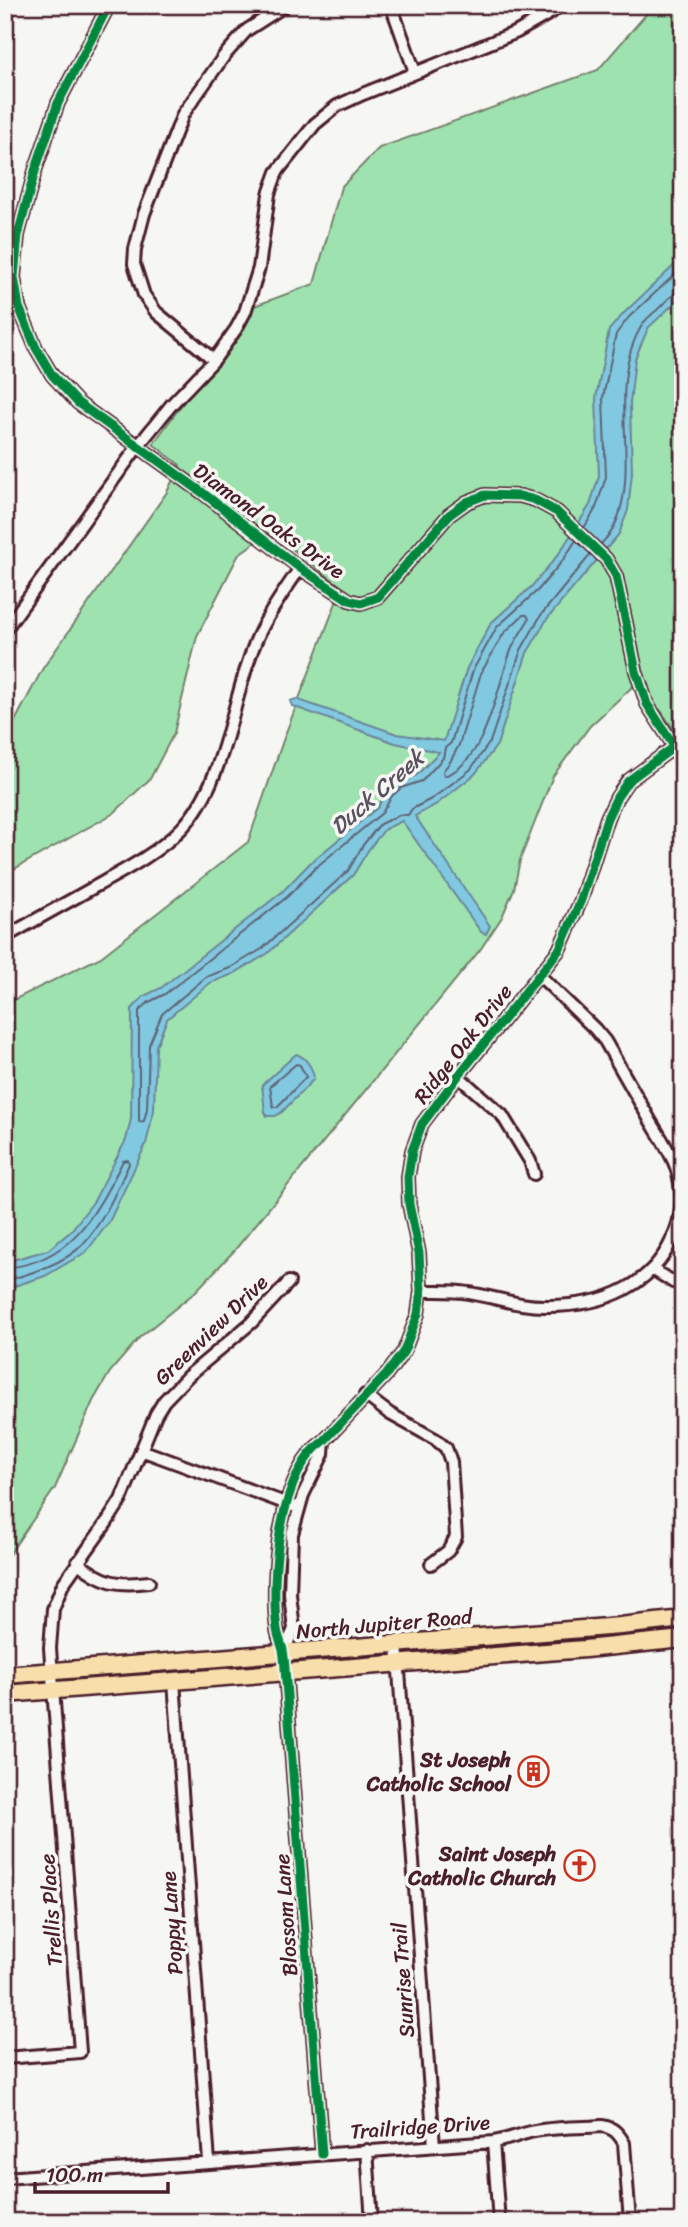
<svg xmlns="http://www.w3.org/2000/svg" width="688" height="2227" font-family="Sriracha,sans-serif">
<rect width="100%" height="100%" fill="#f6f6f2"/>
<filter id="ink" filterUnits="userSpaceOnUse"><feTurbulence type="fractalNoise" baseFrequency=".0143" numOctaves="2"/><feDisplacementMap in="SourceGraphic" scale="14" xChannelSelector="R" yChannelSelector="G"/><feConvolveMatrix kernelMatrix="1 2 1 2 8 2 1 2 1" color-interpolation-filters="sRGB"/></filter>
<g filter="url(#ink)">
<path fill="#9ee3af" stroke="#74816d" stroke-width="2" d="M654,5H683V743L661,711L632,687L590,726L553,776L520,860L514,889L502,917L480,950L234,1251L194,1293L140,1337L110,1372L93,1401L55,1488L5,1560V1004L101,957L248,842L285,735L342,587L270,532L239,554L197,636L174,733L150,779L114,813L5,874V740L43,668L167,492L180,465L153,444L254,306L314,284L341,187L379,148L598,70Z"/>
<path fill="#81c9e1" stroke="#6b8598" stroke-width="2" d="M683,257V295L648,328L635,359L630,403L632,473L628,510L619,534L547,619L527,653L497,745L475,774L437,804L415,816L490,926L486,934L481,932L402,821L385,829L369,849L353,875L267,954L233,974L210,983L167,1019L156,1046L154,1110L146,1144L109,1222L86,1252L45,1276L5,1289V1262L48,1250L70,1232L94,1201L126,1140L131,1119L132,1009L144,996L161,988L282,892L310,863L378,807L386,792L398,782L417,775L439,752L395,743L292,706L290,701L296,699L397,734L444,741L467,668L491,623L532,586L558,555L590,505L599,476L596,398L609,330L624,313Z
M296,1054C306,1057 313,1068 314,1079L282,1112L275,1116H267L265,1112L262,1085Z"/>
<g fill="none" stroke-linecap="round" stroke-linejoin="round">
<path stroke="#606374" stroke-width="2" d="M584,528L596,508L606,477L603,398L616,334L629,317L683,267
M576,540L564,559L538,590L497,627L473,670L451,743L445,748L443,758L422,781L401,788L392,796L382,813L315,868L287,897L165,994L149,1002L139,1011V1122L144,1121L147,1109L149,1045L162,1014L206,977L230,968L262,949L348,871L363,845L380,824L399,815H408L412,809L433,798L470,770L490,742L521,650L541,615L591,554
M601,544C605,539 611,534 614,527C643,467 604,387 642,325C646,319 652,314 657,310C665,303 672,292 683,291
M523,615H527L529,619C523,629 517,638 512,648C497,684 487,763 444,776L443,771L450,762L459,745L481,673L504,633Z
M296,1064L300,1065L306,1077L277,1107H273L270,1086Z
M5,1268C72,1262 95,1214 123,1161L128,1160L129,1164C116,1192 104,1221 83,1244C66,1263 29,1274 5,1281"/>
<defs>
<path id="minor" d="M109,5L58,103L35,171L18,235L14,277L19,307L36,348L52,375L78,403L203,493L300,568L349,600L361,603L378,597L449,515L467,502L485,495L520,496L535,500L557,512L606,559L616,576L636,671L647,704L683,760
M391,5L415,72
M214,360L156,312L144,295L134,264L135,249L144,214L183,114L224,56L247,30L286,5
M5,630L138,446L172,404L214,360L236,329L245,312L259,268L269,194L277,172L315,124L337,106L363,94L517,32L552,12L559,5
M5,937C36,920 67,902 98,885C127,869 159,852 182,828C228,779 231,696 258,636C269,612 285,590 300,568
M458,1076L502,1115L530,1161L534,1174
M654,1270L673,1282L683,1284
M421,1291C437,1291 453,1290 469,1293C496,1297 520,1307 548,1306C604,1306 656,1286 676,1230C683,1211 683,1187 676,1167C670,1151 659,1135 650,1120C635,1094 620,1067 605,1041L595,1029L540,976
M365,1395L390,1414L435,1439L446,1448L451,1462L456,1537L448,1551L431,1564
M141,1450L293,1506
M77,1562C103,1583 117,1586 149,1582
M397,1644L434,2146
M283,1653L294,1629L290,1594L292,1534L303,1495L323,1454L324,1441
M174,1681L209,2162
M5,2058L80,2052L50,1648L53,1609L63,1584L107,1522L121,1500L156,1414L164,1401L188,1376L251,1323L289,1282
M493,2142L499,2222
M367,2150L372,2222
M322,2154L286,1682C285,1672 285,1661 283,1650C281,1643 278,1636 277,1629C270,1579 279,1471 324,1441L387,1374L404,1351L418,1314L421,1291L419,1253L409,1204L408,1177L412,1151L422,1124L458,1076L559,950L581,900L607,818L617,797L628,781L674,747
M5,2178L493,2142C507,2140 518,2135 530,2132C553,2127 578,2128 602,2126C614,2128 618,2133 624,2143L630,2222"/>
<path id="primary" d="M5,1675L620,1626L683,1619
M5,1694L585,1649L683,1639"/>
</defs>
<use href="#minor" stroke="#4a1f2b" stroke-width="16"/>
<use href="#primary" stroke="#4a1f2b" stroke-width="21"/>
<use href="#minor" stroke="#f6f6f2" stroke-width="10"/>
<use href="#primary" stroke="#f8deab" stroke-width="16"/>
<defs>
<path id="cycleway" d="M109,5L58,103L35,171L18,235L14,277L19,307L36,348L52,375L78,403L203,493L300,568L349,600L361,603L378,597L449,515L467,502L485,495L520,496L535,500L557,512L606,559L616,576L636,671L647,704L683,760
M322,2154L286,1682C285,1672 285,1661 283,1650C281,1643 278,1636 277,1629C270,1579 279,1471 324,1441L387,1374L404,1351L418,1314L421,1291L419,1253L409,1204L408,1177L412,1151L422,1124L458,1076L559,950L581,900L607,818L617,797L628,781L674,747"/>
</defs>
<use href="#cycleway" stroke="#f6f6f2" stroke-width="13"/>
<use href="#cycleway" stroke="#00873e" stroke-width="9"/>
</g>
</g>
<defs>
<symbol id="building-ring" viewBox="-11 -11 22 22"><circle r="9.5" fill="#f6f6f2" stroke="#c8321e" stroke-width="1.5"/><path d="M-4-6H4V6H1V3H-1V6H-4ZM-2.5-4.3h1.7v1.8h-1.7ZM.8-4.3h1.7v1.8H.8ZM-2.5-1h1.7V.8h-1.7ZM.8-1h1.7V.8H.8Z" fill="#c8321e"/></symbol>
<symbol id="church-ring" viewBox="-11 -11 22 22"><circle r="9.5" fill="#f6f6f2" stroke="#c8321e" stroke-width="1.5"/><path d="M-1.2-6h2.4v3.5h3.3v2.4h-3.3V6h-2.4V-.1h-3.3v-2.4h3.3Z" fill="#c8321e"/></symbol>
</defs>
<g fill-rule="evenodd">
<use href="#building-ring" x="516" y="1754" width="35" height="35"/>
<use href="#church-ring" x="562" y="1848" width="35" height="35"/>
</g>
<g text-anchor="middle" stroke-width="7" stroke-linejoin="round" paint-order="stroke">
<g font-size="21" fill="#4a1f2b" stroke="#f6f6f2">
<text transform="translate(269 521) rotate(36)" y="7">Diamond Oaks Drive</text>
<text transform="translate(463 1044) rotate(-52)" y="7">Ridge Oak Drive</text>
<text transform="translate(211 1330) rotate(-44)" y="7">Greenview Drive</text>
<text transform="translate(384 1624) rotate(-5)" y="7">North Jupiter Road</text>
<text transform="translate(51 1910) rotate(-94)" y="7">Trellis Place</text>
<text transform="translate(286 1915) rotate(-94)" y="7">Blossom Lane</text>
<text transform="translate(172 1923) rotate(-94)" y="7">Poppy Lane</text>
<text transform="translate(403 1980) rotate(-94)" y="7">Sunrise Trail</text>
<text transform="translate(420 2127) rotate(-4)" y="7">Trailridge Drive</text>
</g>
<g font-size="21" font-weight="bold" fill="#4a1f2b" stroke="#f6f6f2" text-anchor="end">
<text x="511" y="1767">St Joseph<tspan x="511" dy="24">Catholic School</tspan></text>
<text x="556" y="1861">Saint Joseph<tspan x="556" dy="24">Catholic Church</tspan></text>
</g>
<g font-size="23" font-style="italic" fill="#5a5262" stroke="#f6f6f2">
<text transform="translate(377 792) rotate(-41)" y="8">Duck Creek</text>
</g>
</g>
<rect width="688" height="2227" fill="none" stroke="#f6f6f2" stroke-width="28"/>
<rect x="14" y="14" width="660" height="2199" fill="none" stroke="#4a1f2b" stroke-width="2.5" filter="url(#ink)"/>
<path d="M35 2182v10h133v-10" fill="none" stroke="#4a1f2b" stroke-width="3.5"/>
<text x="46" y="2182" font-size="21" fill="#4a1f2b" stroke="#f6f6f2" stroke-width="5" paint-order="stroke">100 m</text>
</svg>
